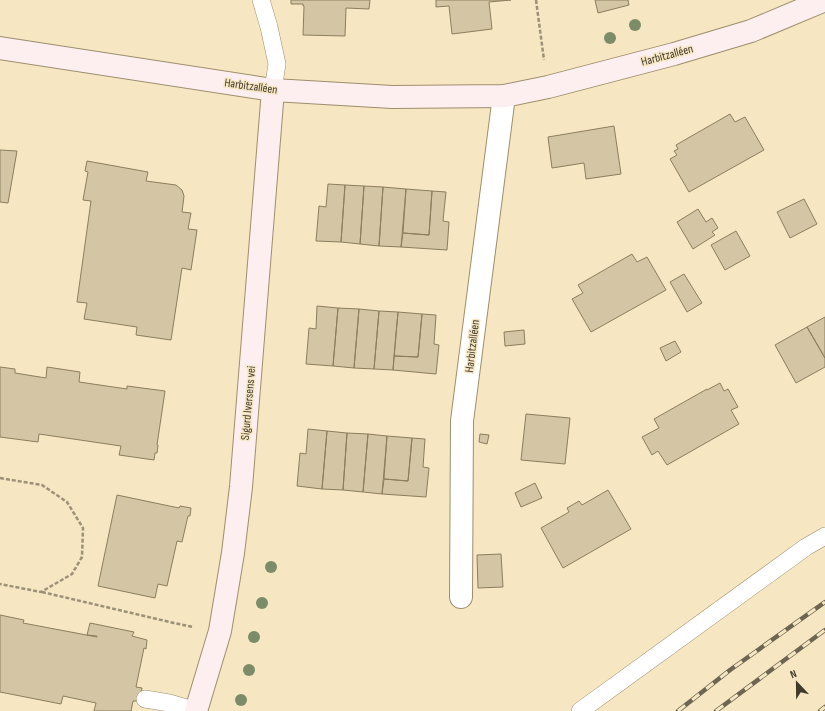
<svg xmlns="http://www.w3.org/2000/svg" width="825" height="711" font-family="'Sofia Sans Condensed',sans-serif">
<rect width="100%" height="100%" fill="#f6e6c2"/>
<path fill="#d4c5a4" stroke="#8c7e5d" d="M291,0H370L369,9L346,8L345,36L303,35L304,6H303V4H291Z
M436,0H511L489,2L492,29L452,34L449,6L436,7Z
M595,0H628L629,5L598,13Z
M730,114L735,122L745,117L764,150L689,192L670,159L677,155L674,151L678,149L676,145Z
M614,126L621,174L586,179L584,163L552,168L548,137Z
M0,150L17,151L8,203L0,202Z
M87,161L148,172L146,181L176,185L182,190L184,196L182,212L191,213L188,229L197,230L191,270L182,268L171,340L136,335L137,327L84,319L87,303L77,302L91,201L83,200L88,172L85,171Z
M328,184L345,185L341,242L316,241L319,206L326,207Z
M345,185L364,186L360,244L341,242Z
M364,186L383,187L379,246L360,244Z
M383,187L406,189L401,247L379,246Z
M406,189L432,191L429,235L403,233Z
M432,191L446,192L443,221L449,222L447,250L401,247L403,233L429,235Z
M804,199L817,224L790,238L777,212Z
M698,209L706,222L712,218L718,228L712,232L715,235L693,249L677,222Z
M736,231L750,256L725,270L711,245Z
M632,254L637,262L647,257L666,290L591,332L572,299L583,293L578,285Z
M684,274L702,303L687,312L670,282Z
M317,306L338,308L333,366L306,364L309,328L316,329Z
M338,308L359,309L354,368L333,366Z
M359,309L379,311L374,369L354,368Z
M379,311L398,312L393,370L374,369Z
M398,312L422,314L418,357L394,356Z
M422,314L436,315L434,344L439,345L436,374L393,370L394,356L418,357Z
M825,317V358L807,327Z
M807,327L825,358V367L796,383L775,345Z
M524,330L525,344L505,346L504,332Z
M675,341L681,352L666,361L660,348Z
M0,367L15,369V373L46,378L47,367L80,372L79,382L127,389V386L165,391L157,445H158L157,453H155L154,460L119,455L121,446L39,434L38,442L0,437Z
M720,383L724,391L728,389L738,407L731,410L739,424L667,465L658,451L652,455L642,437L659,428L654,419L707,389V390Z
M526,414L570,418L565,464L521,460Z
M308,429L327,431L322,489L297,486L300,453L306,454Z
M327,431L347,433L343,490L322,489Z
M347,433L368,434L363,492L343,490Z
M368,434L387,436L382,494L363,492Z
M480,434L489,435L487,444L479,442Z
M387,436L412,438L408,481L384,479Z
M412,438L425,439L423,467L429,468L426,497L382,494L384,479L408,481Z
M535,483L542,498L521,507L515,493Z
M608,490L631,529L563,568L541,528L569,512L567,508L579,501L582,505Z
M117,495L179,508L180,506L191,508L190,516H188L182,542L177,541L167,586L158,584L155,598L98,586Z
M501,554L503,587L478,588L477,555Z
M0,615L24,620L23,623L97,637V636L87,635L90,623L134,632L132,636L147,640L146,649L144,648L136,687L142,688L139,701H133L131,711H94L96,703L63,696L61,704L0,692Z"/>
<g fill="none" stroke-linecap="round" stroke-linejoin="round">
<defs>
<path id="lane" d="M261,0L269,27L277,64L273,90
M145,699L169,703L196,711
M580,711L806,547L825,536"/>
<path id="street" d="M461,597L462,421L504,96"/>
<path id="secondary" d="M0,48L273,90L392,97L504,96L548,87L674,54L751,31L825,0
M196,711L220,631L233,553L241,487L273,90"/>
</defs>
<use href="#lane" stroke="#9d8e6d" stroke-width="18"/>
<use href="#street" stroke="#9d8e6d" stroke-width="24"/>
<use href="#secondary" stroke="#9d8e6d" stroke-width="24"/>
<path stroke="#9c9178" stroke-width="2.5" stroke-dasharray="4 2" stroke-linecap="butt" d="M536,0L544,60
M0,478L42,485L67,502L83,528L82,557L72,574L41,592L0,584
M42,592L174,623L193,627"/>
<use href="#lane" stroke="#fff" stroke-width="17"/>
<use href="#street" stroke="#fff" stroke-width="22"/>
<use href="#secondary" stroke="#fdeff0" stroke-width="22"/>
<defs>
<path id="rail" d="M678,711L730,670L825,602
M716,711L825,630
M820,711L825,707"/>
</defs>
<use href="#rail" stroke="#6e6652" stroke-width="4.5"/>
<use href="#rail" stroke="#f6e6c2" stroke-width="3" stroke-dasharray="9" stroke-linecap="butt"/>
</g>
<g fill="#7c8c68">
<circle cx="635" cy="25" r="6"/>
<circle cx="610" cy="38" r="6"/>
<circle cx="271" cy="567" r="6"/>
<circle cx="262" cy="603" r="6"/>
<circle cx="254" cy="637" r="6"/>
<circle cx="249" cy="670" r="6"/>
<circle cx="241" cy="700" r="6"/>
</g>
<g text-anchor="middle" stroke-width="3" stroke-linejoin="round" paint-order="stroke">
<g font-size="12" fill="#403a2c" stroke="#f6e6c2">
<text transform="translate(667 55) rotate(-15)" y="4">Harbitzalléen</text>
<text transform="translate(251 86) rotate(8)" y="4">Harbitzalléen</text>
<text transform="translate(472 346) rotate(-83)" y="4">Harbitzalléen</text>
<text transform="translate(248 403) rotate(-85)" y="4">Sigurd Iversens vei</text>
</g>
</g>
<g transform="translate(797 683) rotate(338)" stroke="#f6e6c2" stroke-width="3" paint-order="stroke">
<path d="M0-3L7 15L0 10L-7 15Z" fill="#403a2c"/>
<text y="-6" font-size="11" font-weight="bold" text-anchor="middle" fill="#403a2c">N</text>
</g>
</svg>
